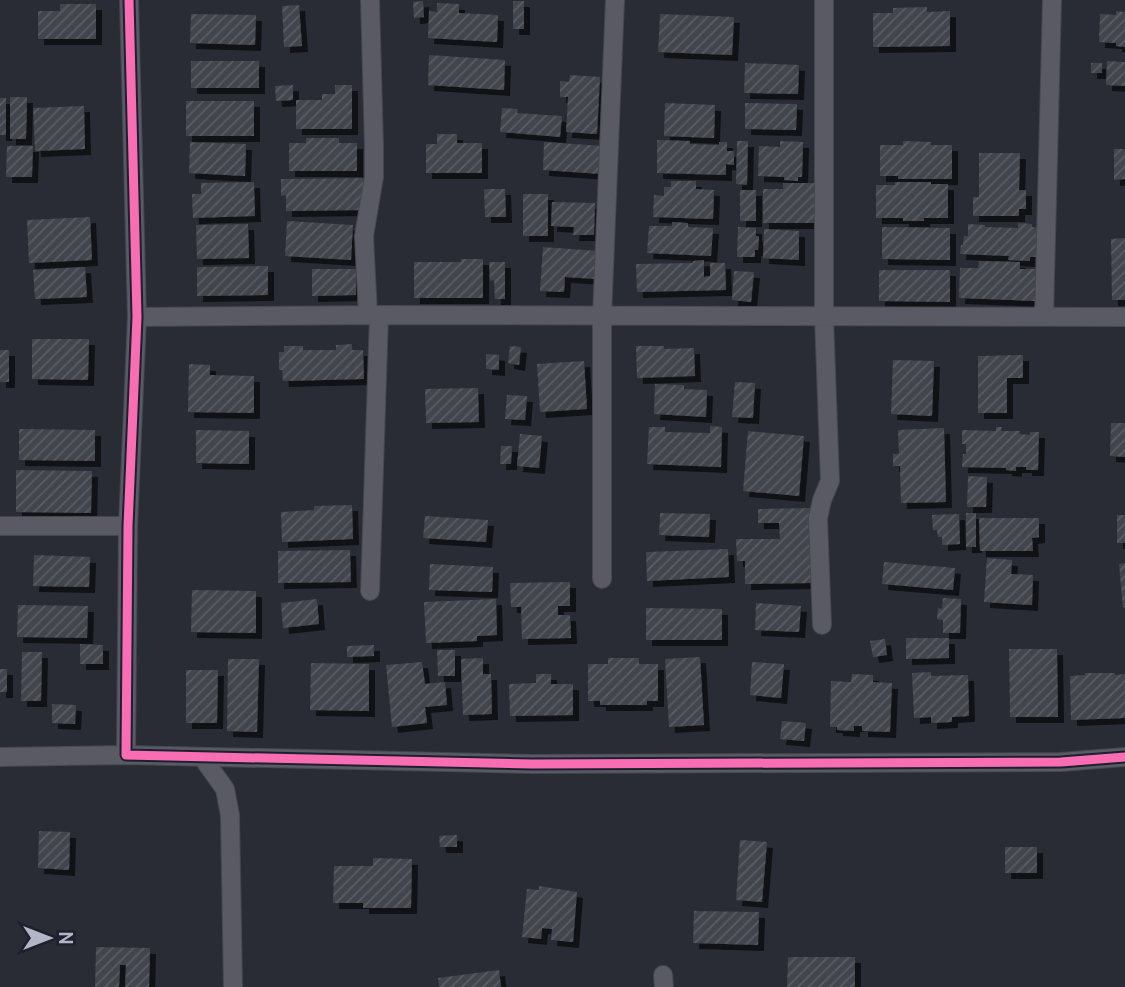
<svg xmlns="http://www.w3.org/2000/svg" width="1125" height="987" font-family="Cabin,sans-serif">
<defs>
<pattern id="building-hatch" width="6" height="6" patternUnits="userSpaceOnUse" patternTransform="scale(1.75)"><rect width="6" height="6" fill="#42444c"/><path d="M-1 1l2-2M0 6l6-6M5 7l2-2" fill="none" stroke="#5b5d64"/></pattern>
<filter id="shadow"><feDropShadow dx="6" dy="6" stdDeviation="0" flood-color="#0009"/></filter>
</defs>
<rect width="100%" height="100%" fill="#292c35"/>
<path fill="url(#building-hatch)" filter="url(#shadow)" d="M423,1L424,17L414,18L413,2Z
M513,1H524V29H513Z
M437,3L459,4V13L498,15L497,42L428,38L429,11L437,12Z
M60,4H96V39H38V11H60Z
M299,5L302,46L284,47L282,6Z
M927,7V12L950,11V46L873,47V13H893V8Z
M1116,11L1125,12V47L1116,46V43L1099,42L1100,14L1116,15Z
M191,14L256,15L255,45L190,43Z
M660,14L734,17L732,55L658,52Z
M429,55L505,60L504,90L428,85Z
M191,61H259V88H191Z
M1107,61L1125,62V86L1106,85Z
M745,63L799,65L798,94L744,93Z
M1091,63H1102V73H1091Z
M570,75L600,77L597,134L566,132L568,97H560V81L569,82Z
M293,85V100L276,101L275,86Z
M335,85H352V129H296V100H322V94H335Z
M10,97H27L26,139H10Z
M0,98H6V135H0Z
M186,101H254V136H186Z
M665,103L715,105L714,138L664,136Z
M745,103L797,104L796,130L745,129Z
M84,106L85,149L35,151L33,108Z
M502,108L518,109L517,113L562,116L560,137L500,132Z
M437,134H457V143H482V173H426V144H437Z
M306,138H339V143H357V171H289V143H306Z
M657,140L690,141V144L719,145V142H727V151H734V165L726,164V175L657,173Z
M737,141H748L747,185L736,184Z
M780,141L803,142L802,177H798V181L784,180V177L758,176L759,146L780,147Z
M903,141L931,142V145H952V179H898V176H880V145H903Z
M190,142L246,144L245,176L189,173Z
M544,142L603,146L601,174L543,170Z
M7,146H33L32,177H6Z
M1114,149H1125V179L1114,180Z
M979,153H1020L1019,190H1026V209H1019V216H973V197H979Z
M365,178L366,210L286,211V195L281,196V179Z
M671,181H696V189L714,190L713,219L653,217L654,195L664,196V187H671Z
M254,182L255,216L193,218L192,194H201V183Z
M895,182H931V184H948V218H924V221H903V218H876V185H895Z
M783,183H820V223H763V189H783Z
M484,189H505L506,217H485Z
M740,190H756V221H740Z
M523,194H548V236H523Z
M552,202L595,203L594,235H573L574,227L551,226Z
M90,217L92,260L29,263L27,220Z
M287,221L353,225L351,260L285,256Z
M672,222L688,223V227L713,228L711,256L647,253L649,226H672Z
M1018,223L1032,224V227L1040,228L1039,257H1030V261L1008,260L1009,256L960,254L961,245H963L964,236H968V224L985,225V227L1018,228Z
M248,224L249,258L197,259L196,225Z
M738,227L756,228V236H759L758,250H755V257H737Z
M882,227L950,228V260L882,259Z
M764,229L799,231V260L763,258Z
M1125,238V300H1112L1111,239Z
M543,247L598,251L596,279L565,277L564,292L540,291Z
M461,259H483V298H414V262H461Z
M704,260V277L710,276V263H725L726,290L637,292L636,264L693,263V261Z
M979,261L1020,262V269H1036L1035,301L959,298L960,268H978Z
M489,262H505V299H495L494,280L490,281Z
M268,266V295L197,296V267Z
M85,267L87,297L35,299L33,270Z
M312,269H356V295L312,296Z
M879,270H950V302L879,301Z
M734,271L754,272L751,302L732,300Z
M32,339H89L88,380L32,379Z
M352,344V350H363L364,379L283,381L282,370H279V352H284V346H303V350H336V345Z
M510,346L521,347L519,365L508,363Z
M636,346H664V349L694,348L695,376L637,378Z
M0,350H9V382H0Z
M486,354L499,355V370L486,369Z
M1023,355V378H1007V413H978V356Z
M893,360L934,361L932,416L891,414Z
M584,361L587,409L540,412L537,364Z
M189,364L210,365V375L254,376V413L188,412Z
M735,382L755,383L753,418L732,417Z
M655,384L684,385V389L707,390L706,417L654,414Z
M478,388L479,422L426,423L425,389Z
M507,395L527,396L525,420L505,419Z
M1111,423H1125V457L1110,456Z
M710,426L722,427L721,467L647,464L649,427H665V432L710,433Z
M996,427H1002L1001,431H1020V434L1030,435V432H1039L1038,470H1026V467H1016V471L1006,470V468L962,467L963,454H966V444H962V430L996,431Z
M944,428L946,502L901,503L900,466H893V454H899L898,430Z
M19,429L95,430V461L19,460Z
M196,430L249,431V464L196,463Z
M748,431L804,436L799,496L743,491Z
M520,434L542,436L539,468L517,466Z
M501,446H512L511,464H500Z
M16,470L92,471L91,513L16,512Z
M968,476L987,477L986,507H967Z
M352,505L353,539L282,542L281,512L314,510V506Z
M813,508V583L745,584V561H737L736,539H780L779,523H758V509Z
M660,513L710,514L709,537L659,535Z
M966,513H976V547H966Z
M959,514L960,544L942,545V537H938L937,530H933L932,515Z
M1117,515H1125V543H1117Z
M425,516L488,520L486,542L423,538Z
M979,518H1039V537L1032,538L1033,551H980Z
M728,549L729,577L647,581L646,552Z
M350,550L351,582L278,583V551Z
M34,555L90,557L89,587L33,586Z
M987,558L1012,560L1011,574L1033,575L1032,605L984,602Z
M884,562L955,568L953,590L882,584Z
M1125,563V607L1123,608L1119,564Z
M430,564L493,567L492,592L429,590Z
M570,582V606H558V615H570L571,638L522,639L521,607H511L510,583Z
M192,590L256,591V633L191,632Z
M943,598L961,599L960,633H943V620L937,619L938,608L942,609Z
M317,599L319,624L283,628L281,603Z
M496,599L497,635L477,636V641L426,643L424,602Z
M756,603L801,606L799,632L755,630Z
M18,605L88,606L87,638L17,637Z
M646,608L722,609V640H646Z
M906,638H949V658L906,659Z
M885,639L887,655L873,657L870,641Z
M80,644L103,645V664H80Z
M374,645V656L347,657V646Z
M1009,649H1057L1058,717H1010Z
M437,650H455V676H438Z
M22,652H42L41,701H21Z
M700,657L704,725L669,727L665,659Z
M483,658V674H491L492,714L463,715L461,659Z
M608,658H639V664H658V701H647V705H600V701H588V664H608Z
M228,659H259L257,732L227,731Z
M422,662L425,684L445,682L447,705L425,707L427,723L392,727L386,665Z
M752,662L784,664L781,698L750,695Z
M311,663L369,664V711L310,710Z
M0,669H7V692H0Z
M186,670H218L217,723H186Z
M931,672V676L968,675L969,716L952,717V722L931,723V717L914,718L912,673Z
M1085,673H1115V675L1125,674V718L1071,720L1070,676L1085,675Z
M536,674H551V684H573V715L510,716L509,684L536,683Z
M852,674L873,675V682L892,683L890,732L862,731V726H854V731L837,730V727H830L831,681L851,682Z
M52,704L76,705L75,724L52,723Z
M782,721L806,723L804,741L780,739Z
M39,831L70,832L69,870L38,868Z
M457,835V847H440L439,836Z
M740,840L767,842L762,902L736,900Z
M1005,847H1037V873H1005Z
M373,858L412,859L411,908H363V903H333L334,866H373Z
M539,886L577,892L573,942L551,940L552,929L542,928L541,939L522,937L527,889L539,890Z
M694,911L759,912L758,945L693,943Z
M96,947L150,948L149,987H125L126,965H120L119,987H95Z
M788,957H855V987H787Z
M499,970L501,987H439L438,978Z"/>
<g fill="none" stroke-linecap="round" stroke-linejoin="round">
<defs>
<path id="street" d="M129,0L137,317L128,526L126,755L532,764L1061,762L1125,757
M368,315L364,236L374,177V147L370,0
M137,317L379,315L1125,317
M1044,317L1052,0
M0,526H128
M602,579V317L615,0
M370,591L379,315
M822,625L818,518L822,500L830,481L824,317V0
M0,757L126,755
M202,757L225,789L230,815L233,987
M663,975L664,987"/>
</defs>
<use href="#street" stroke="#45474e" stroke-width="20"/>
<use href="#street" stroke="#595a63" stroke-width="18"/>
<defs>
<path id="cycleway" d="M129,0L137,317L128,526L126,755L532,764L1061,762L1125,757"/>
</defs>
<use href="#cycleway" stroke="#1d212f" stroke-width="13"/>
<use href="#cycleway" stroke="#f96db3" stroke-width="9"/>
</g>
<g transform="translate(49 938) rotate(90)" stroke="#1d212f" stroke-width="5" paint-order="stroke">
<path d="M0-5L12 26L0 18L-12 26Z" fill="#b3b6c6"/>
<text y="-10" font-size="19" font-weight="bold" text-anchor="middle" fill="#b3b6c6">N</text>
</g>
</svg>
